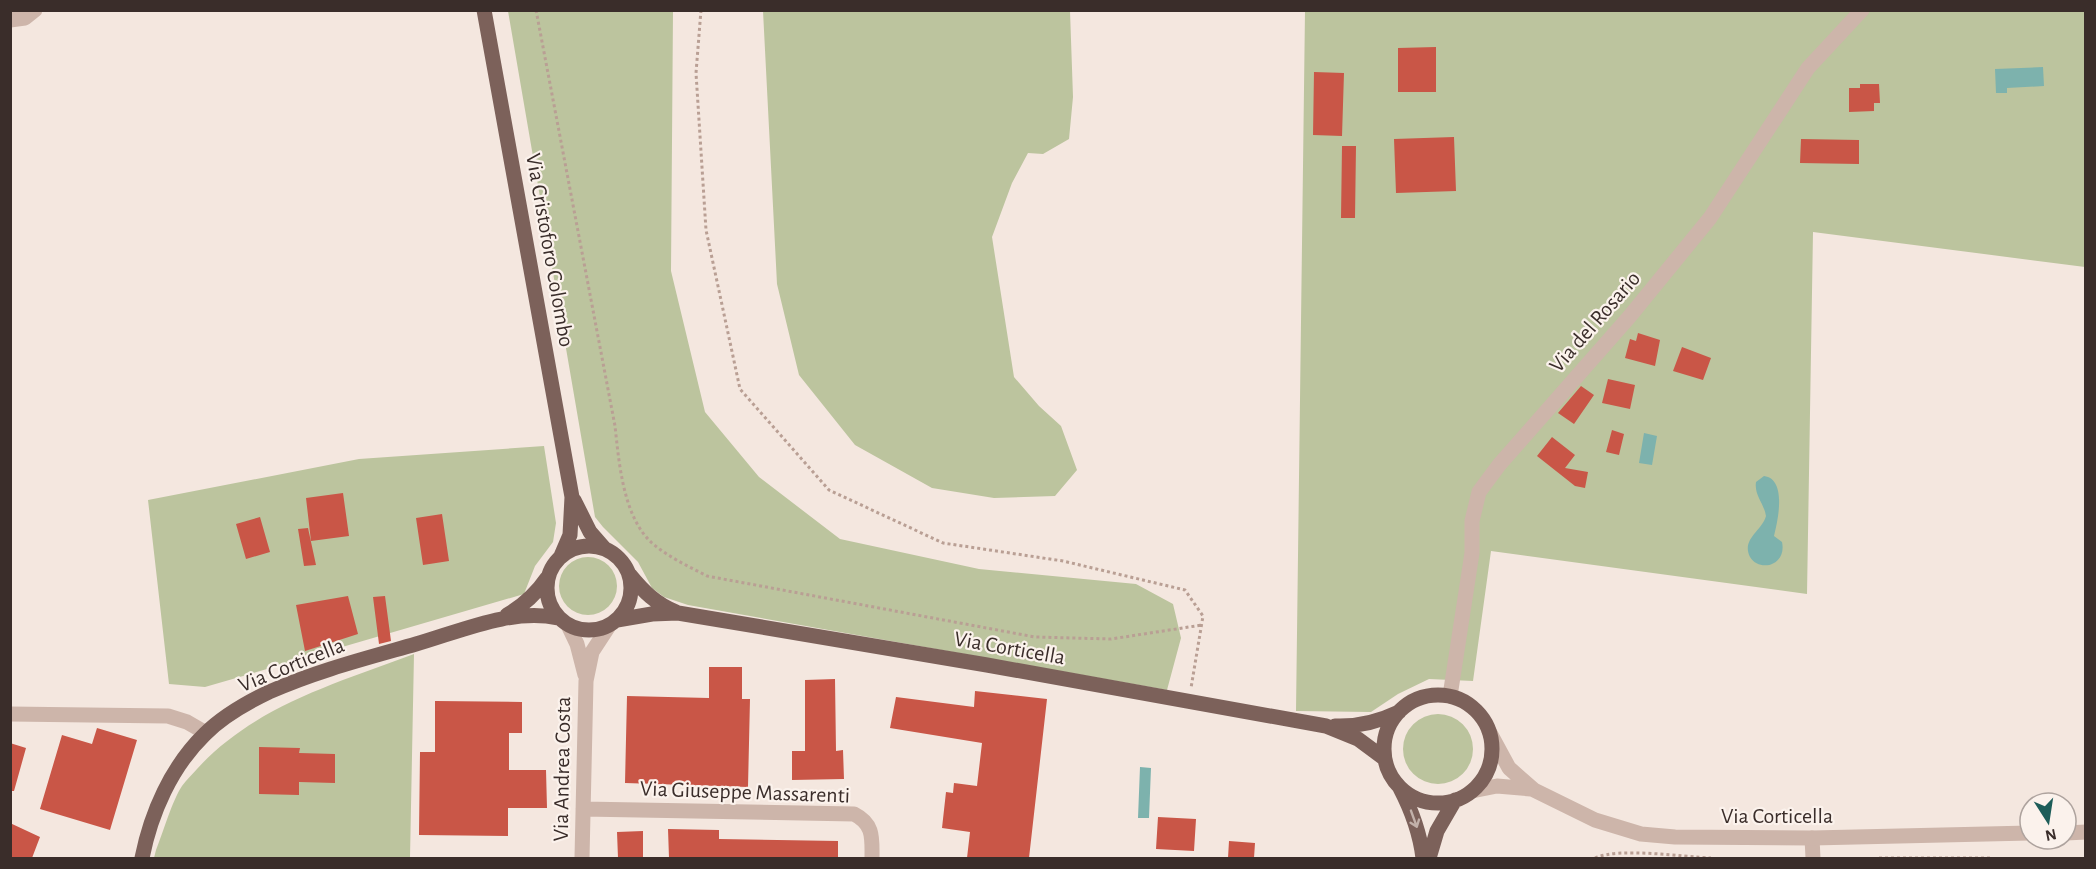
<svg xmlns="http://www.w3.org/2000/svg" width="2096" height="869" font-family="'Alegreya Sans',sans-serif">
<rect width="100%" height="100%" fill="#f4e7df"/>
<path fill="#bcc49e" d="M508,11H673L671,271L705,412L759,477L840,539L979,569L1136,584L1173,604L1181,638L1167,690L688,605L664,597L652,588L638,562L603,527L595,517Z
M763,11H1070L1073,97L1069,139L1043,154L1028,153L1012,183L992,237L1014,377L1039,406L1061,426L1077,470L1055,496L994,498L932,488L855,445L799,375L777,284Z
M1305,11H2085V267L1813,232L1807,594L1491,551L1473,681L1429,679L1398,694L1371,712L1296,711Z
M544,446L556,523L553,542L535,566L524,594L205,687L169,684L148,500L359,459Z
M559 586a29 29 0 1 1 58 0a29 29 0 1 1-58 0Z
M414,654L410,858H154L156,850C163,833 172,801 182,786C186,780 192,775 197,769C254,706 337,683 414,654Z
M1403 749a35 35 0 1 1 70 0a35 35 0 1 1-70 0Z"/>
<path fill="#7db2ad" d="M2043,67L2044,86L2007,88V93H1996L1995,69Z
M1644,433L1657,436L1652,465L1639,463Z
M1764,476C1787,479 1778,520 1774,536L1782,542C1787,565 1760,573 1750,557C1741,539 1762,531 1766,516C1764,503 1754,495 1756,482Z
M1140,767L1151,768L1149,818H1138Z"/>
<path fill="#c95647" d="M1436,47V92H1398V48Z
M1314,72L1344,73L1342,136L1313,135Z
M1860,84H1879L1880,103H1874V111L1849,112V88H1860Z
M1454,137L1456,191L1396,193L1394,139Z
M1801,139L1859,140V164L1800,163Z
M1342,146H1356L1355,218H1341Z
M1638,333L1660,340L1655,366L1625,358L1630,339L1636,341Z
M1682,347L1711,358L1703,380L1673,371Z
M1608,379L1635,385L1630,409L1602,403Z
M1581,386L1594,395L1574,424L1558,413Z
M1612,430L1624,434L1619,455L1606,452Z
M1552,437L1575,455L1565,468L1588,472L1585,488L1575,486L1537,456Z
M343,493L349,536L311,541L306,498Z
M442,514L449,561L423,565L416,518Z
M260,517L270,552L246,559L236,524Z
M308,528L316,565L304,566L298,529Z
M348,596L358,634L305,651L296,605Z
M385,596L391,641L379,644L373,597Z
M709,667H742V699H750L748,787L625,783L627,696L709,698Z
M835,679L836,751L843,750L844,779L792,780V751H805V680Z
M975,691L1047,699L1029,858H967L970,832L942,828L946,792L953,793L954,783L977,786L982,743L890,728L896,697L974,707Z
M435,701L522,702V733H509V770H546L547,808H508V836L419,835L420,752H435Z
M97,728L137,740L110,830L40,809L62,735L92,744Z
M10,743L26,748L14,791H10Z
M259,747L300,748L299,753L335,754V783L299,782V795L259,794Z
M1158,817L1196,819L1194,851L1156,849Z
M10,823L40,837L32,858H10Z
M668,829L719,830V839L838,841V858H669Z
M643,831V858H618L617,832Z
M1229,841L1255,843L1254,858H1228Z"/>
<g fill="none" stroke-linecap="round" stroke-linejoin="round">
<path stroke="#b99f94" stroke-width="3" stroke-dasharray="3 3" stroke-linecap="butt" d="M536,10L615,426C619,462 623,517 652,543C668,557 688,566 707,576L1035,637L1111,639L1202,625
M701,10L696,73L706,230L740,389L829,490L943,543L1063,561L1185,590L1203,616L1191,688
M1595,858C1620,847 1682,857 1711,858
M1879,858H1991"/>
<path stroke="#cdb5aa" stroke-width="15" d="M10,20L25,18L35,10
M568,625L577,644L585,675
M1450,696L1472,553V521L1479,492L1499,465L1630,316L1710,218L1808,68L1862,10
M10,714L168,716L187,722L206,733
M583,809L854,814C874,824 872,838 872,858
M1812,838L1813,858
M582,858L586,681L592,652L609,626"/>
<path stroke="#cdb5aa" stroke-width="15" d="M1489,731L1509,768L1534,790L1595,820L1641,834L1675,837L1812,838L2030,833
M1472,791L1497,786L1531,789
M2066,833L2086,832"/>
<path stroke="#7c615a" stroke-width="15" d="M484,10L572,497L570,535L561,556
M574,500L590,532L604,548
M547 588a42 42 0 1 1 84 0a42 42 0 1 1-84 0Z
M630,575C643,591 656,604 676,612
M507,615C524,605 536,594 547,578
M617,620L652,614L678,613L987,665L1326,726L1358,739L1385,759
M1384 749a54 54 0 1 1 108 0a54 54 0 1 1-108 0Z
M1335,726C1359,727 1378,722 1399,712
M1400,788C1412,811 1420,833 1423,858
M142,858C151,813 171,767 205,734C223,716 246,703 269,692C316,671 367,658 416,644C461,631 512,608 558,618
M1429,858L1437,831L1455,800"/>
</g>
<defs><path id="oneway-shaft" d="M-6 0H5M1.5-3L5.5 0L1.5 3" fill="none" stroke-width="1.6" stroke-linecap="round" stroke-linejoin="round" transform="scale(1.5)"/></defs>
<use stroke="#c2b1aa" href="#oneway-shaft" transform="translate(1414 819) rotate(70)"/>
<g text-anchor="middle" stroke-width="4.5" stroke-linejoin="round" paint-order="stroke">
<g font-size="22" fill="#3a2d2a" stroke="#fbf2ec">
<text transform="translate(551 250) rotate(80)" y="8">Via Cristoforo Colombo</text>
<text transform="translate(1594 321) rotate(-49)" y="8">Via del Rosario</text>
<text transform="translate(1010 647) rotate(10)" y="8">Via Corticella</text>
<text transform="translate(291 664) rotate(-22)" y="8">Via Corticella</text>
<text transform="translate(561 769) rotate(-89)" y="8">Via Andrea Costa</text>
<text transform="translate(745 791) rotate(2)" y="8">Via Giuseppe Massarenti</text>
<text x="1777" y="823">Via Corticella</text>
</g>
</g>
<rect width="2096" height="869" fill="none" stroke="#3a2d2a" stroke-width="24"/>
<g transform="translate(2048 821) rotate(168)"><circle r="28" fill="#fbf2ec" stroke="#aea39e" stroke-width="1.5"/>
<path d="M0-4.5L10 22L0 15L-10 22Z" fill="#1d5d59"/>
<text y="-9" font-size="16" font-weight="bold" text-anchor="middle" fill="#3a2d2a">N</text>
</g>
</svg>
